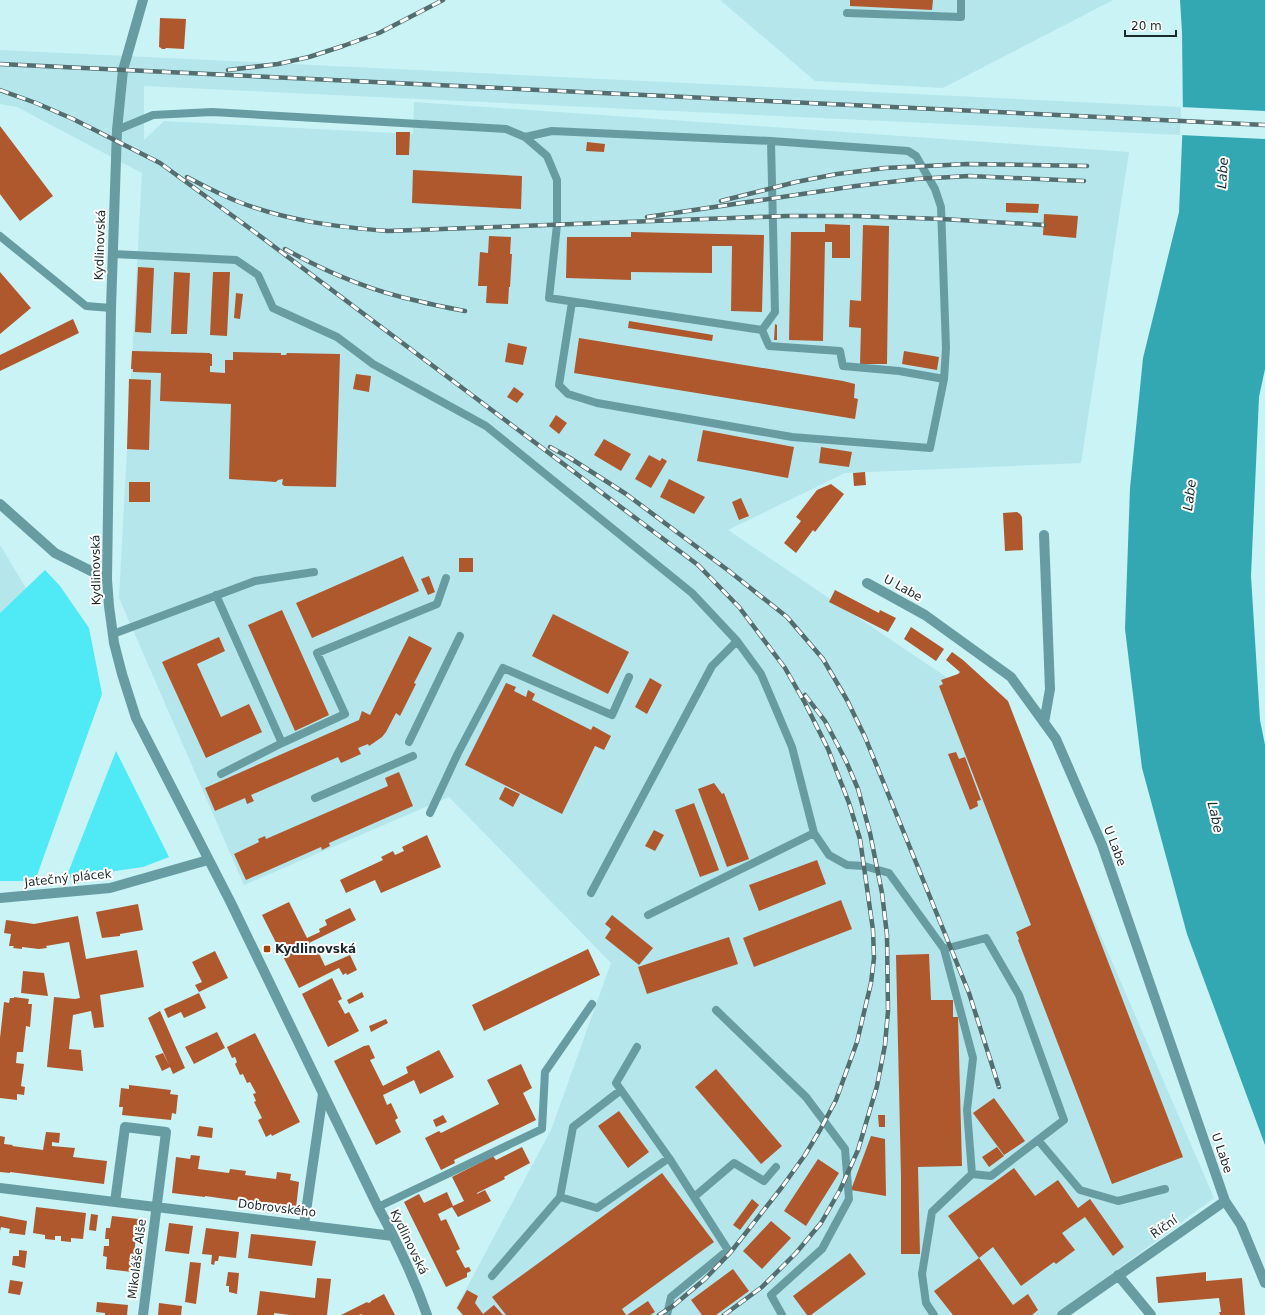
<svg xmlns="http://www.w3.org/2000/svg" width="1265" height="1315" font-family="'DejaVu Sans',sans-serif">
<rect width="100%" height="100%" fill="#caf3f6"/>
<path fill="#b5e6eb" d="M720,0H1113L943,88L815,81Z
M0,50L1265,111V139L144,86V140L164,121L413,134L414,102L1129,152L1081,463L845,473L728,530L1007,718L1214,1198L1056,1315H462L456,1308L551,1130L611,963L449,797L244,885L119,598L142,173L17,107L0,104Z
M0,545L26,588L0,613Z"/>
<path fill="#50e9f6" d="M45,570L60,586L89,628L102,694L35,881H0V613Z
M116,751L169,857L143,867L66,878Z"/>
<path fill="#33a8b2" d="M1180,0H1265V369L1259,397L1251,576L1260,720L1265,745V1145L1187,934L1142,768L1125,629L1130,488L1143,358L1179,212L1183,118L1182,32Z"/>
<path fill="#caf3f6" d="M1181,107L1265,111V139L1180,135Z"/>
<path fill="#af582d" d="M850,0H933L932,10L850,6Z
M160,18L186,19L184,49L166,48L165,49H162L161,48L159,47Z
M0,126L53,196L20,221L0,194Z
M396,132H410L409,155H396Z
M587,142L605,144L604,152L586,151Z
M413,170L522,176L521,209L412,203Z
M1006,203L1039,204L1038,213L1006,212Z
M1044,214L1078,216L1076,238L1043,235Z
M825,224L850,225V258H832V242H825L823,341L789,340L791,232H825Z
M863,225L889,226L887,364H860L861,328L849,327L850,300L861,301Z
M631,232L764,235L762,312L731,311L732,246H712V273L631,272V280L566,278L567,237H631Z
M489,236L511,237L510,254H512L510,287H509L508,304L486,303L487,286H478L480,252L488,253Z
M138,267L154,268L151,333L135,332Z
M0,272L31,308L0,334Z
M174,272L190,273L187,334H171Z
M213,272H230L227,336L210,335Z
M236,293L243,294L240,319L234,318Z
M73,319L79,333L0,371V355Z
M629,321L713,335L712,341L628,328Z
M775,324L777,325V340H774Z
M579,338L843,381L855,384L854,398L858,399L855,419L574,373Z
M508,343L527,347L523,365L505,362Z
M132,351L210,353V354H212V366H210V372L225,373V360H233V352L281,353V355H286L287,353L340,354L336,487L284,486L282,484L283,479L278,480L276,482L229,479L231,404L160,401L161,373L133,372V369H131Z
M904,351L939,357L937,370L902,364Z
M356,374L371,376L369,392L353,389Z
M129,379L151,380L149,450L127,449Z
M514,387L524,394L517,403L507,397Z
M556,415L567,423L559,434L549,426Z
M703,430L794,447L788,478L697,461Z
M604,439L631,454L621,471L594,455Z
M821,447L852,452L849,467L819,463Z
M649,455L660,461L662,458L667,461L651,488L635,479Z
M865,472L866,485L854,486L853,473Z
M669,479L705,497L694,514L660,497Z
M129,482H150V502H129Z
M831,484L844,494L815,532L813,530L796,553L784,543L801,521L796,517L817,490Z
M741,498L749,516L739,520L732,502Z
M1017,512L1020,514L1022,517L1023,550L1005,551L1003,513Z
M403,556L419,591L312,638L296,603Z
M459,558H473V572H459Z
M429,576L435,592L428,595L421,579Z
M835,590L879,613L880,610L896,618L888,632L829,602Z
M282,610L329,715L295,731L248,625Z
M553,614L629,652L608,694L532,656Z
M911,627L944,649L936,661L904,639Z
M409,636L432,648L414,683L416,684L400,716L396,713L386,732L382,737L372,744L369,746L368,744L358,748L361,754L341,763L338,757L251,795L254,801L247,804L245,798L215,811L205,788L359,720L362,711L370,715Z
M219,637L225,651L197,664L221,717L249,704L262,732L206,758L162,662Z
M952,652L963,660L1008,701L1183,1157L1112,1184L1018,940L1019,939L1016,932L1031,925L939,686L943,684L941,680L958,674L960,672L946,660Z
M650,678L662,685L647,714L635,707Z
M506,683L516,687L514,691L526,697L528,690L535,694L532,700L591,730L593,726L611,736L604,750L595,746L562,814L465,765Z
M956,752L959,759L965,757L981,800L977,801L978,806L970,810L948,754Z
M399,772L413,806L329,843L330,846L322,850L321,847L246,880L234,854L259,842L258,839L265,836L266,839L388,786L385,778Z
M714,783L722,794L724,793L749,859L727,867L698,789Z
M505,787L520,794L513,807L499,799Z
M694,803L719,870L700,877L675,810Z
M654,830L664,835L655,851L645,846Z
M427,835L441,867L381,893L375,880L346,893L340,880L383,860L381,857L393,851L395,855L404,851L402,847Z
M817,860L826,884L759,911L749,885Z
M841,900L852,929L754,967L743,938Z
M289,902L307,938L320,932L319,929L327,925L325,920L350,908L356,920L309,943L312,949L316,947L325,966L350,955L357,970L347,975L346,973L343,975L339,968L299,988L262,915Z
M138,904L143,930L120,934V936L102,938L96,912Z
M612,915L653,948L639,965L605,938L611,929L605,924Z
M78,916L86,959L137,950L144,987L100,995L104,1027L94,1028L91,1011L73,1015L69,1049L81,1050L83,1071L47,1067L54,997L75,999L80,998L69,942L46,946L47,948L39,949L22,947V949L13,948L14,946H9L11,934L4,933L6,920L34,924Z
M729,937L738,964L647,994L638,967Z
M588,949L600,975L484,1031L472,1005Z
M215,951L228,978L199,992L195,985L202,982L192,962Z
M929,954L931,1000H953V1017H958L962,1166L918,1167L920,1254H901V1177L896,955Z
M23,971L44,973L48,996L21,993Z
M332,978L342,999L338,1001L345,1014L349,1012L359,1031L328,1047L302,994Z
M362,992L364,997L349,1004L347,1000Z
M199,993L206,1008L184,1018L181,1012L168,1018L164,1009Z
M14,997L29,999L28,1004H32L30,1027L26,1026L23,1052H17L16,1063L24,1064L21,1086L25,1087L24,1095L17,1094V1100L0,1098V1038L4,1002L9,1003L10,998H14Z
M160,1011L185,1068L173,1074L170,1067L162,1071L155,1056L163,1053L169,1065L148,1018Z
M386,1019L388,1023L371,1032L369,1026Z
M217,1032L225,1048L194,1064L185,1047Z
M255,1033L300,1122L272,1136L271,1134L266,1137L258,1120L262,1118L254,1102L256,1101L253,1094L256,1093L250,1082L247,1083L243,1074L240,1075L235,1064L237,1062L235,1057L232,1058L227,1047Z
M369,1045L375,1058L370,1060L383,1086L408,1073L406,1067L439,1050L454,1077L420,1094L414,1080L383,1095L387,1105L391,1103L398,1118L395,1120L401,1132L376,1145L334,1061L364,1046Z
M521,1064L532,1088L523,1093L536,1120L454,1160L455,1163L441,1170L425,1138L439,1131L441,1133L499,1104L487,1080Z
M716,1069L782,1146L761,1164L695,1087Z
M129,1085L171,1090L170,1094L178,1095L176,1114L172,1113L171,1120L122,1115L123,1107H119L121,1088L129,1089Z
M994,1098L1025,1141L1004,1155L973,1113Z
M619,1111L649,1152L628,1168L598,1126Z
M443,1115L447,1122L436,1127L433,1120Z
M878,1115H885V1127H879Z
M199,1126L213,1128L212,1138L197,1136Z
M46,1132L60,1133L59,1143L52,1142V1146L75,1148L73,1157L107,1161L104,1184L10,1172V1173L0,1172V1136L5,1137L4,1144L13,1145L12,1146L43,1150Z
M871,1136L885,1139L886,1196L851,1190Z
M522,1147L530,1163L504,1177L505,1179L477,1193V1194L485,1190L491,1201L458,1217L452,1207L438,1214L441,1221L446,1219L460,1249L456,1251L465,1268L469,1267L471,1271L467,1273V1277L446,1287L404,1202L419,1194L424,1203L447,1192L453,1206L464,1201L452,1177L493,1156L496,1160Z
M997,1147L1004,1156L989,1167L982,1157Z
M191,1155L200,1156L198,1169L229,1173L230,1169L246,1171L245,1175L276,1179L277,1172L291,1174L290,1180L299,1182L296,1208L240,1200V1201L205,1196V1197L172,1193L176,1157L190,1159Z
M818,1159L839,1173L806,1226L784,1211Z
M1014,1168L1035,1196L1058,1180L1078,1208L1090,1199L1124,1247L1113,1256L1085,1217L1062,1233L1075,1250L1056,1264L1054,1262L1021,1286L993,1247L979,1258L948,1216Z
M662,1173L714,1242L622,1309L626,1315H506L492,1297Z
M752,1199L759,1205L740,1230L733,1225Z
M36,1207L86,1213L83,1239L71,1238V1242L61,1241V1236H55V1240L45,1239V1235L33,1233Z
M91,1214L98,1215L96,1231L89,1230Z
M0,1216L27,1221L25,1235L9,1233L10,1229L1,1227L0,1231Z
M112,1216L138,1219L132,1272L106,1269L107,1257L103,1256L104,1246H109V1239H105L106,1228H110Z
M771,1221L791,1238L762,1269L743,1251Z
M169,1223L193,1226L189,1254L165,1251Z
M206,1228L239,1232L236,1258L219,1256L218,1261H215L214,1265L211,1264L212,1255L202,1254Z
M251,1234L316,1241L312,1266L248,1258Z
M19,1250L27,1251L25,1268L12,1265L13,1256H19Z
M850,1253L866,1274L811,1315H807L793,1296Z
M979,1258L1013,1305L1028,1294L1038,1310L1032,1315H953L934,1291Z
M190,1262L201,1263L196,1304L185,1302Z
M733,1269L749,1291L716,1315H702L691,1300Z
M228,1272L239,1273L237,1294L229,1292V1286H226Z
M1206,1272V1281L1242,1278L1245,1315H1220L1219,1312H1221L1219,1298L1158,1303L1156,1277Z
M317,1278L331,1279L327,1315H290L274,1313V1315H257L260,1291L315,1298Z
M10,1280L23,1282L20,1295L8,1293Z
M467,1290L478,1296L475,1303L483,1314L494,1305L503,1315H463L457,1308Z
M384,1294L395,1315H362L361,1314L359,1315H341L367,1302L368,1303L371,1302V1301Z
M648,1301L655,1312L650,1315H627Z
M97,1302L128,1305L127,1315H105V1313L96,1312Z
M159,1303L182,1306L181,1315H158Z"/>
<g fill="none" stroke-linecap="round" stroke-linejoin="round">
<path stroke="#679da2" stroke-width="8" d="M847,13L961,17V0
M117,130L153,115L212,112L506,129L525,137L547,156L557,180V225L549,298L762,330
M525,137L552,131L771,141L908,151L916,156L935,189L941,207L946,348L944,379L930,448L792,437L597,403L568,394L559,385L572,302
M0,236L86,306L111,308
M113,254L236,260L258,275L273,308L337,337L373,364L486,426L692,593L737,641L761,674L792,747L814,833
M762,330L769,346L840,351L843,366L899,371L944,379
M762,330L775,312L771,141
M216,595L282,743
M113,634L255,581L314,572
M409,742L460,636
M221,774L282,743L345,714L317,653L437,604L446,578
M315,798L413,756
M430,813L458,753L503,668L612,715L629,677
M591,893L712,666L737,641
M648,915L814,833L829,855L847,865L864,866L889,873L944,949L973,1058L967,1110L972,1174L932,1212L922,1274L926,1303L934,1315
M944,949L986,938L1019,995L1064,1120L991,1176L972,1174
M716,1010L806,1097L845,1149L849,1199L822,1249L771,1295L782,1315
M637,1047L616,1083L669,1158L728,1250L671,1297L667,1315
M1038,1140L1080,1190L1118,1201L1165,1189
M560,1197L597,1208L669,1158
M694,1197L734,1163L764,1181L776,1167
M378,1207L542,1129L545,1072L592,1004
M492,1276L560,1197L573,1127L621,1090"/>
<path stroke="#679da2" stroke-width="10" d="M143,0L123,70L117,130L111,308L107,579L109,606L114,643L122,674L136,718L231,903L378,1207C397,1242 414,1278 427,1315
M0,504L55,553L107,579
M1044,535L1050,689L1044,723
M867,583L925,615L1011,677L1056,739L1102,845L1225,1201L1241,1225L1265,1283
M0,898L110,888L208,860
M0,1188L393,1236
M115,1202L125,1127L166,1132L143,1315
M304,1225L323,1094
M1118,1275L1151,1315
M1062,1315L1225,1201"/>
<defs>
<path id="rail" d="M0,64L1265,125
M228,70L278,64L309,57L343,46L379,33L443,0
M0,90L36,103L73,119L160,163L252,230L698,565L739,607L785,668L805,703L828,749L849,803L860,839L873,930L874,958L871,983L857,1042L836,1100L820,1130L805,1155L782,1187L730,1253L705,1279L673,1306L659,1315
M187,177C204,186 221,195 239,202C287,221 338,227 388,231L787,216H854L942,219L1044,225
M721,201L796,182L837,174L885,168L968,164L1087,166
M647,217L856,186L916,179L969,176L1084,181
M285,249C326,272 371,291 418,301C433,305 449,308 465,311
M550,447L570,458L626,494L729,571L787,617L823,659L847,700L865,737L969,993L999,1087
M724,1315L762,1287L796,1253L821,1223L840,1190L858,1150L877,1086L885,1045L888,1011L887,935L882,893L870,833L858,789L846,761L825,721L805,695"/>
</defs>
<use href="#rail" stroke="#546d6f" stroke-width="4.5"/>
<use href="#rail" stroke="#fff" stroke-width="3" stroke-dasharray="9" stroke-linecap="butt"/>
</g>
<rect fill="#a74506" stroke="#fff" stroke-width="1.5" x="263" y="945" width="8" height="8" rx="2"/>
<g text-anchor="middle" stroke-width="4" stroke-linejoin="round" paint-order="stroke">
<g font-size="12" fill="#1b2b2d" stroke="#fff">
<text transform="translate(100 245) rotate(-88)" y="4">Kydlinovská</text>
<text transform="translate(96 570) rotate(-91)" y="4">Kydlinovská</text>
<text transform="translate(903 588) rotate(29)" y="4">U Labe</text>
<text transform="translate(1115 846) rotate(69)" y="4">U Labe</text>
<text transform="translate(68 878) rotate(-6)" y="4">Jatečný plácek</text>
<text transform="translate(1222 1153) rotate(71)" y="4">U Labe</text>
<text transform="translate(277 1208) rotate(7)" y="4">Dobrovského</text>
<text transform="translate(1164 1227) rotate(-35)" y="4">Říční</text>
<text transform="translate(409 1242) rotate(64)" y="4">Kydlinovská</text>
<text transform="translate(137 1259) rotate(-83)" y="4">Mikoláše Alše</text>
</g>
<g font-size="12" font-weight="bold" fill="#1b2b2d" stroke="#fff" text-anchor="start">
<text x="275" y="953">Kydlinovská</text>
</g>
<g font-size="13" font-style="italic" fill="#183134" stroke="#fff">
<text transform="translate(1222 173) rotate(-86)" y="5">Labe</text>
<text transform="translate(1189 495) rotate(-83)" y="5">Labe</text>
<text transform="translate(1216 817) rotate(77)" y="5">Labe</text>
</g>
</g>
<path d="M1125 30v6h51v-6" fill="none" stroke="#1b2b2d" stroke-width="2"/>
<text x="1131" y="30" font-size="12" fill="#1b2b2d" stroke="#ffffff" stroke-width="3" paint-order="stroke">20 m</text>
</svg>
